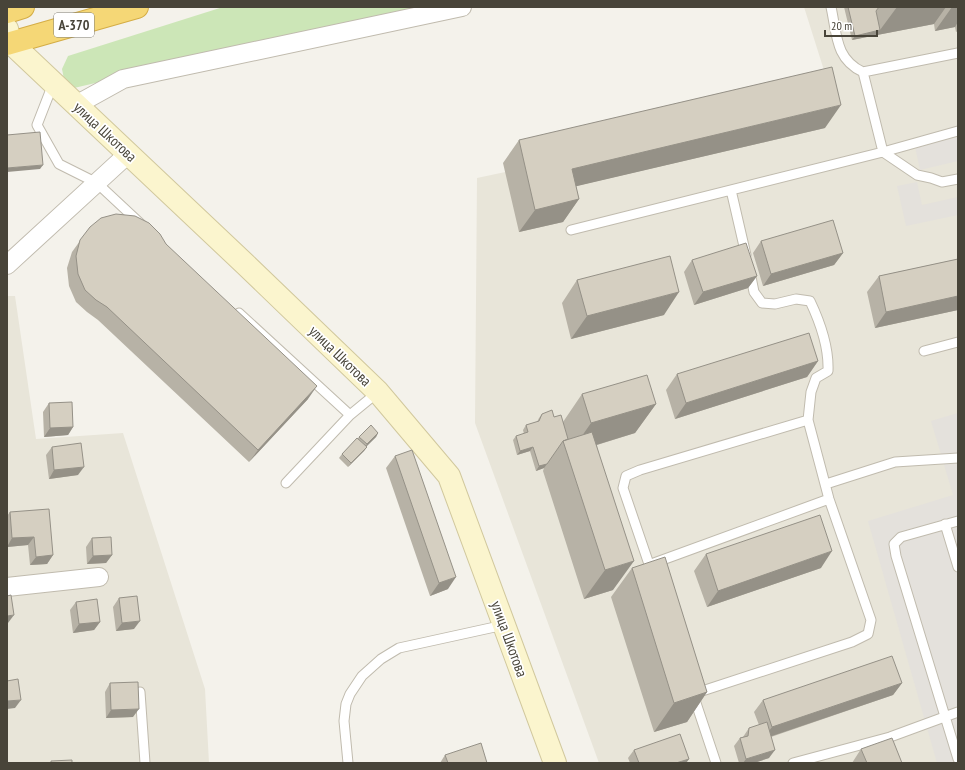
<svg xmlns="http://www.w3.org/2000/svg" width="965" height="770" font-family="'PT Sans Narrow',sans-serif">
<rect width="100%" height="100%" fill="#f4f2eb"/>
<path fill="#e8e5d9" d="M804,7H958V763H599L475,423L477,178L834,102Z
M7,296H15L36,439L123,433L205,689L209,763H7Z"/>
<path fill="#e4e1dc" d="M958,137V161L920,170L915,147Z
M917,182L922,205L958,197V215L906,226L897,186Z
M958,413V763H937L868,521L953,495L931,421Z"/>
<path fill="#cce6b7" d="M223,7H421L74,88L64,79L62,69L68,56Z"/>
<g fill="none" stroke-linecap="round" stroke-linejoin="round">
<defs>
<path id="lane" d="M863,72L958,53
M53,84L37,125L59,164L97,183L142,225
M883,152L917,175L931,178L942,182L958,179
M883,152L958,131
M731,190L746,255
M571,230L883,152L863,72C835,59 837,34 831,7
M750,272L754,292L762,303L775,304L796,299L810,301C820,322 829,347 828,371L816,378L811,392L808,420
M239,313L350,415L378,392
M924,351L958,342
M286,483L350,415
M826,484L895,462L958,458
M958,521L901,537L894,544L896,556L958,759
M945,524L958,567
M654,563L829,499
M652,573L623,488L626,476L640,470L808,420L829,499L871,620L868,634L852,642L696,693
M140,692L145,763
M694,697L716,763
M348,763L344,721L346,704L350,694L362,676L381,659L399,648L504,625
M793,763L890,737L958,712"/>
<path id="street" d="M76,105L123,79L462,7
M7,265L128,154
M7,587L99,577"/>
<path id="secondary" d="M7,29L11,43L245,264L378,392L449,476L555,763"/>
<path id="highway" d="M7,12L23,7
M7,44L137,7"/>
</defs>
<use href="#lane" stroke="#c0bbae" stroke-width="11"/>
<use href="#street" stroke="#c0bbae" stroke-width="20"/>
<use href="#secondary" stroke="#d1c89d" stroke-width="24"/>
<use href="#highway" stroke="#d4ad45" stroke-width="24"/>
<use href="#lane" stroke="#fff" stroke-width="9"/>
<use href="#street" stroke="#fff" stroke-width="18"/>
<use href="#secondary" stroke="#fbf5ce" stroke-width="22"/>
<use href="#highway" stroke="#f5d776" stroke-width="22"/>
</g>
<path fill="#b7b2a6" d="M844,7H958V31L956,32L955,27L935,31L934,24L877,35L852,40Z
M825,128L576,186L579,199L563,222L519,232L503,163L519,140Z
M90,227L166,244L308,399L249,462L98,320L87,312L76,302L69,286L67,268L72,252Z
M761,241L843,253L834,265L763,286L753,253Z
M958,259V310L875,328L867,292L879,276Z
M692,260L757,276L748,288L694,305L684,272Z
M577,280L664,315L571,339L562,303Z
M818,361L807,377L675,419L666,390L677,374Z
M582,394L656,404L635,433L597,445L613,590L584,599L543,471L544,468L536,471L530,451L517,455L513,440L516,436L524,434L523,430L526,425L537,422L539,418L542,414L554,417L563,422Z
M49,403L73,427L68,435L44,437L43,412Z
M378,433L376,437L366,446L367,447L364,451L348,467L339,458L342,454L359,437Z
M52,447L78,475L49,479L46,455Z
M395,456L448,589L430,596L386,468Z
M10,512L53,555L47,564L30,565L28,545L7,547V516Z
M92,538L112,555L106,563L87,564L86,547Z
M706,554L821,568L707,607L694,571Z
M632,568L707,692L687,722L654,732L611,597Z
M119,598L134,629L116,631L113,607Z
M76,602L100,622L94,630L73,633L70,610Z
M110,683L133,717L106,718L105,692Z
M902,683L893,695L771,737L769,758L754,763H739L734,746L740,738L743,737L749,728L759,725L754,712L763,700Z
M861,749L902,763H852Z
M634,750L689,759L686,763H630L628,758Z
M445,755L487,763H440Z"/>
<path fill="#959187" d="M897,7H946L934,24L877,35L852,40L855,36L880,30Z
M952,7H958V22L955,27L935,31Z
M841,105L825,128L556,191L572,169Z
M43,165L40,169L7,172V168Z
M579,199L563,222L519,232L535,210Z
M843,253L834,265L763,286L771,274Z
M757,276L748,288L694,305L703,292Z
M679,292L664,315L571,339L587,316Z
M958,296V310L875,328L886,312Z
M818,361L807,377L675,419L686,403Z
M317,386L308,399L249,462L258,450Z
M656,404L635,433L570,453L591,423Z
M73,427L68,435L44,437L50,428Z
M378,433L376,437L364,449L367,444Z
M367,447L364,451L348,467L351,463Z
M533,447L530,451L517,455L520,451Z
M547,464L544,468L536,471L539,466Z
M84,467L78,475L49,479L54,470Z
M34,537L28,545L7,547L12,538Z
M832,551L821,568L707,607L718,591Z
M53,555L47,564L30,565L36,557Z
M112,555L106,563L87,564L93,556Z
M634,561L613,590L584,599L605,570Z
M456,577L448,589L430,596L439,583Z
M14,615L8,623L7,624V616Z
M140,621L134,629L116,631L122,623Z
M100,622L94,630L73,633L79,624Z
M902,683L893,695L763,739L772,727Z
M707,692L687,722L654,732L674,703Z
M21,700L15,708L7,709V701Z
M139,709L133,717L106,718L111,710Z
M775,750L769,758L754,763H743L746,759Z
M689,759L686,763H676Z"/>
<path fill="#d5cfc1" stroke="#959187" d="M848,7H879L876,11L880,30L855,36Z
M832,67L841,105L572,169L579,199L535,210L519,140Z
M40,132L43,165L7,168V135Z
M116,214L135,216L149,223L160,234L166,244L317,386L258,450L107,307L96,300L85,290L78,274L76,256L80,240L90,227L101,218Z
M833,220L843,253L771,274L761,241Z
M746,243L757,276L703,292L692,260Z
M670,256L679,292L587,316L577,280Z
M958,259V296L886,312L879,276Z
M809,333L818,361L686,403L677,374Z
M647,375L656,404L591,423L582,394Z
M72,402L73,427L50,428L49,403Z
M552,410L554,417L561,415L568,439L563,441L547,464L539,466L533,447L520,451L516,436L528,432L526,425L539,421L542,414Z
M371,425L378,433L367,444L359,437Z
M592,432L634,561L605,570L563,441Z
M357,438L367,447L351,463L342,454Z
M81,443L84,467L54,470L52,447Z
M412,450L456,577L439,583L395,456Z
M49,509L53,555L36,557L34,537L12,538L10,512Z
M820,515L832,551L718,591L706,554Z
M111,537L112,555L93,556L92,538Z
M665,557L707,692L674,703L632,568Z
M11,595L14,615L7,616V596Z
M137,596L140,621L122,623L119,598Z
M97,599L100,622L79,624L76,602Z
M892,656L902,683L772,727L763,700Z
M18,679L21,700L7,701V681Z
M138,682L139,709L111,710L110,683Z
M767,722L775,750L746,759L740,738L748,736L749,728Z
M680,734L689,759L676,763H639L634,750Z
M892,738L902,763H867L861,749Z
M481,743L487,763H448L445,755Z
M72,760V763H51V761Z"/>
<g text-anchor="middle" stroke-width="3.5" stroke-linejoin="round" paint-order="stroke">
<rect fill="#fff" stroke="#7f7c74" stroke-width="1" x="54" y="13" width="40" height="24" rx="3"/>
<g font-size="14" font-weight="bold" fill="#484439">
<text x="74" y="30">А-370</text>
</g>
<g font-size="15" fill="#484439" stroke="#fff">
<text transform="translate(105 132) rotate(43)" y="5">улица Шкотова</text>
<text transform="translate(340 356) rotate(44)" y="5">улица Шкотова</text>
<text transform="translate(509 639) rotate(70)" y="5">улица Шкотова</text>
</g>
</g>
<rect width="965" height="770" fill="none" stroke="#484439" stroke-width="16"/>
<path d="M825 30v6h52v-6" fill="none" stroke="#484439" stroke-width="2"/>
<text x="831" y="30" font-size="12" fill="#484439" stroke="#ffffff" stroke-width="3" paint-order="stroke">20 m</text>
</svg>
